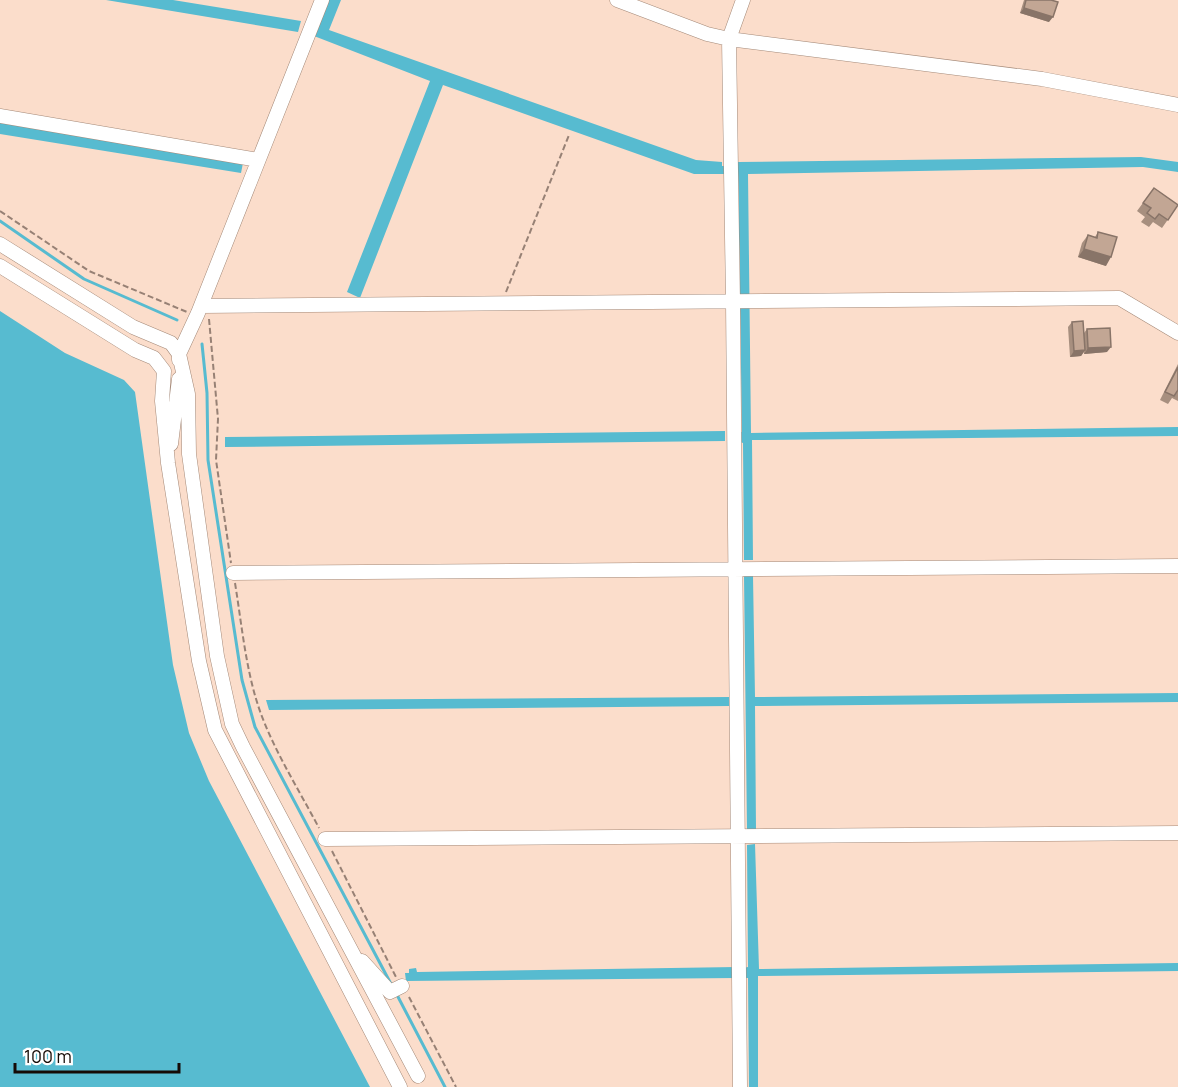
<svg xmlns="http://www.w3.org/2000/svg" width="1178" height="1087" font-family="Manrope,sans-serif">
<rect width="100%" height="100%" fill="#fbddcb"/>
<path fill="#57bbd0" d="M106,0H173L301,21L298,32Z
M328,0H341L329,30L696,160L722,162V166H737L738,162L1141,157L1178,162V172L1143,167L748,174L751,433L1178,427V436L752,440L753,560H744L743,443L740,442L739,432H742L738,171L724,170V174H694L443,85L360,298L347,292L430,81L314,36Z
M0,122L243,163L241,173L0,134Z
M0,311L65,353L124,380L135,392L173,665L189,733L209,781L370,1087H0Z
M725,431V441L225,447V437Z
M744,576H753L755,697L1178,693V702L755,706L756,830H747Z
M730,697V706L269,710L266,700Z
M755,844L759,969L1178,963V971L758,976V1087H749L748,978H743V968L748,967L747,845Z
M736,967V978L406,981L405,973H409V969L416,968L417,972Z"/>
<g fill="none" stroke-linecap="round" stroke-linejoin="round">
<path stroke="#57bbd0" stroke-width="3" d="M0,221L84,279L177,320
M202,344L207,393L208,460L242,680L255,727L391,984
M396,993L445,1087"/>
<defs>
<path id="minor" d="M617,0L707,34L729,39L1042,79L1178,105
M0,116L258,160
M0,244L133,327L171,343L179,354L188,394L189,454L217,656L232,724L243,747L418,1076
M0,266L135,350L154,358L164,371L162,401L168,463L199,661L215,730L400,1087
M201,306L1119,298L1178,333
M179,360V354L198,313L322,0
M171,444L179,379
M233,573L1178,566
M325,839L1178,833
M362,961L390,992L402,986
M740,1087L733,301L729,39L743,0"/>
</defs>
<use href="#minor" stroke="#a48978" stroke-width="15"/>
<path stroke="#978175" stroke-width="2" stroke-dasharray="6 3" stroke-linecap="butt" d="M0,211L89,271L187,312
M506,292L569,135
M209,319L218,419L216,460L231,563
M235,583C242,626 246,673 261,714C276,754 299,790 319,828
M332,851L396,977
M409,997L456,1087"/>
<use href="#minor" stroke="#fff" stroke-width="14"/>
</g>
<path fill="#a78f7f" d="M1024,0H1051L1049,22L1020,13Z
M1154,188L1178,205L1162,228L1153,222L1149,227L1141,222L1145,217L1137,211Z
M1098,232L1106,266L1078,257L1082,243L1088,235L1095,237Z
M1072,322L1084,333L1087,329L1107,352L1084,354V352L1081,356L1070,357L1068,327Z
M1178,364V401L1172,398L1168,404L1160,400Z"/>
<path fill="#887468" d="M1024,8L1053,17L1049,22L1020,13Z
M1084,249L1111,257L1106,266L1078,257Z
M1111,347L1107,352L1084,354L1088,348Z
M1085,350L1081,356L1070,357L1074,351Z"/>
<path fill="#c2a694" stroke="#887468" stroke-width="1.5" d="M1026,0H1051L1058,2L1053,17L1024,8Z
M1154,188L1178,205L1168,220L1159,214L1155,219L1147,213L1151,208L1143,203Z
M1098,232L1117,237L1111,257L1084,249L1088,235L1097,238Z
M1083,321L1085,350L1074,351L1072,322Z
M1110,328L1111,347L1088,348L1087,329Z
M1178,367V390L1174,396L1165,392Z"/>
<path d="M15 1063v9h164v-9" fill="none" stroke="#150b06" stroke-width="3"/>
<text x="24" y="1063" font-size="18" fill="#150b06" stroke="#ffffff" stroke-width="4.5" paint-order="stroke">100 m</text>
</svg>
